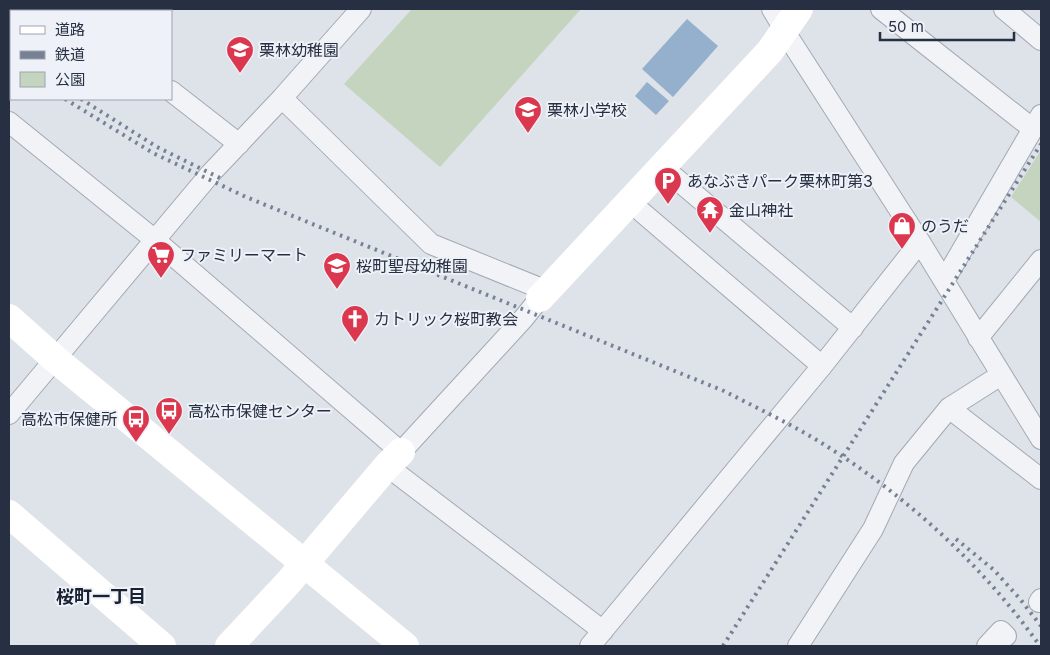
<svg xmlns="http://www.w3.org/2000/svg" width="1050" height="655" font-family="Inter,'Noto Sans JP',sans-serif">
<rect width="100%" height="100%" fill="#dee2e9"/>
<path fill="#c4d4be" d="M412,9H581L440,167L344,84Z
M1041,150V222L1011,197Z"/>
<path fill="#95b0cd" d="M687,19L718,46L673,97L642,69Z
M647,82L669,101L656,115L635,96Z"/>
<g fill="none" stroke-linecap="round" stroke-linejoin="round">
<defs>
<path id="street" d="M63,9L66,11
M772,9L792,43L920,242L1041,439
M881,9L1033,129
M1004,9L1041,40
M171,91L239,144
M282,98L431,244L547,291
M9,122L155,240L401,452L523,319L540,298
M661,166L853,328
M630,202L822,366
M944,281L1041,115
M978,338L1041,260
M949,408L1041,479
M9,414L211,173L282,98L361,9
M387,466L603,631
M1039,602L1041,599
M590,646L822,366L920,242
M798,646L873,529L904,463L949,408L1001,375
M987,646L1001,631L1006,636"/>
</defs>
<use href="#street" stroke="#a3a9b4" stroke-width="22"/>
<use href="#street" stroke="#f1f3f7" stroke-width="20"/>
<path stroke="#fff" stroke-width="28" d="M540,298L770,51L799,9
M9,318L55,359L405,646
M9,514L162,646
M229,646L287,584L387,466L401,452"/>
<path stroke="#768194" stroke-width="4" stroke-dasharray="2.5 5" stroke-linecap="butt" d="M9,47L11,49
M9,59L11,61
M65,99L153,153L246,197L724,391C759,409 795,426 828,447C910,499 984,567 1040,646
M81,99L157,147L222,179
M956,539L994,570L1020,599L1041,626
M723,646L1041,144"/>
</g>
<defs>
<symbol id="school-pin" viewBox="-11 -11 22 30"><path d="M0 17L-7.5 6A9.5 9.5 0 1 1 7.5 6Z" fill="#db374f" stroke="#eef1f7"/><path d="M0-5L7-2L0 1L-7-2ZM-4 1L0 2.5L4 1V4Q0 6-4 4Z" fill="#fff"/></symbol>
<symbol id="parking-pin" viewBox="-11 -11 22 30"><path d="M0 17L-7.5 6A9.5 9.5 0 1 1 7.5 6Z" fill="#db374f" stroke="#eef1f7"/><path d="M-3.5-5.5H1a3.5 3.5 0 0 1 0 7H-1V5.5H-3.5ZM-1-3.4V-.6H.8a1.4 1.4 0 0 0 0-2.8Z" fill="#fff"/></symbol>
<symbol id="temple-pin" viewBox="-11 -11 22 30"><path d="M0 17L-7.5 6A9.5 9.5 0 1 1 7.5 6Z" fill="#db374f" stroke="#eef1f7"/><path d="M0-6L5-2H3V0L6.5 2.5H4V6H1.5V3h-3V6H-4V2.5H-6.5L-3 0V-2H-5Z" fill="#fff"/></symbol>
<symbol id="shop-pin" viewBox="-11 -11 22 30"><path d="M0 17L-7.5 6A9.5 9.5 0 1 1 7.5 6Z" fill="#db374f" stroke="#eef1f7"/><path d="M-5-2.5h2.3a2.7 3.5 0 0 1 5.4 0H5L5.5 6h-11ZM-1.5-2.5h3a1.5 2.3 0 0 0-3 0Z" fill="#fff"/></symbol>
<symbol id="supermarket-pin" viewBox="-11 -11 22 30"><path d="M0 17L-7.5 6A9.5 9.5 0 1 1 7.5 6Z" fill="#db374f" stroke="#eef1f7"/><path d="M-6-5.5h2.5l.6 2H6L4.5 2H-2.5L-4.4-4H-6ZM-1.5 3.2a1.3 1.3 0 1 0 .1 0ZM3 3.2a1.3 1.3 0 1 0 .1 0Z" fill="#fff"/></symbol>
<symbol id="church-pin" viewBox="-11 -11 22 30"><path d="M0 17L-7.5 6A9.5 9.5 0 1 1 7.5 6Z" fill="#db374f" stroke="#eef1f7"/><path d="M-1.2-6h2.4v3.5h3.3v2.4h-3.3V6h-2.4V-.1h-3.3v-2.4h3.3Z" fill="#fff"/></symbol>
<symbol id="bus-pin" viewBox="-11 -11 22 30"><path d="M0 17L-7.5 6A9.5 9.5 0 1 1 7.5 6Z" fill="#db374f" stroke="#eef1f7"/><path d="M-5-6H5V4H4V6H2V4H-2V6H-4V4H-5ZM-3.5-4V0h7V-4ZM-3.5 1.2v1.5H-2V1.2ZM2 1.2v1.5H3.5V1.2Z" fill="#fff"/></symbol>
</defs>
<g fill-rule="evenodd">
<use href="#school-pin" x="224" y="34" width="32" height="43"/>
<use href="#school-pin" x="512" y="94" width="32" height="43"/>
<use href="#parking-pin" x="652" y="165" width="32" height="43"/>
<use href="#temple-pin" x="694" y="194" width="32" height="43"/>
<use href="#shop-pin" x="886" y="210" width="32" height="43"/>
<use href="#supermarket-pin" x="145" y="239" width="32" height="43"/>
<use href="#school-pin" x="321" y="250" width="32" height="43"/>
<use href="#church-pin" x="339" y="303" width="32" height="43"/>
<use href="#bus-pin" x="153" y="395" width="32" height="43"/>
<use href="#bus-pin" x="120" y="403" width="32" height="43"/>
</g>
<g text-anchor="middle" stroke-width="4" stroke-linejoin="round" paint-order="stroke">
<g font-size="16" fill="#263042" stroke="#eef1f7" text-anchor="start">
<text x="259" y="56">栗林幼稚園</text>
<text x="547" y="116">栗林小学校</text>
<text x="687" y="187">あなぶきパーク栗林町第3</text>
<text x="729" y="216">金山神社</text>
<text x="921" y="232">のうだ</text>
<text x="180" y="261">ファミリーマート</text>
<text x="356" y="272">桜町聖母幼稚園</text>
<text x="374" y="325">カトリック桜町教会</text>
<text x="188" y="417">高松市保健センター</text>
<text x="117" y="425" text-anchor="end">高松市保健所</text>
</g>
<g font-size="18" font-weight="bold" fill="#182132" stroke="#eef1f7">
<text x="101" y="603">桜町一丁目</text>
</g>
</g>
<rect width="1050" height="655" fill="none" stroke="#263042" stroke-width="20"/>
<rect x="10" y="10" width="162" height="90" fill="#eef1f7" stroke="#9ea4af"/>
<rect x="20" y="26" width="25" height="8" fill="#ffffff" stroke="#9ea4af"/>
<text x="55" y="35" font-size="15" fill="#263042">道路</text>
<rect x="20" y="51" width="25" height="8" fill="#768194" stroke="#9ea4af"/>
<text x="55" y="60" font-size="15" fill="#263042">鉄道</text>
<rect x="20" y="72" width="25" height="15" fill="#c4d4be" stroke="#9ea4af"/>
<text x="55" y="85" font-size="15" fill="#263042">公園</text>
<path d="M880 32v8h134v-8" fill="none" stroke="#263042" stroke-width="2.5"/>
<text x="888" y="32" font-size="15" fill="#263042" stroke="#eef1f7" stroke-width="4" paint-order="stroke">50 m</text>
</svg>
